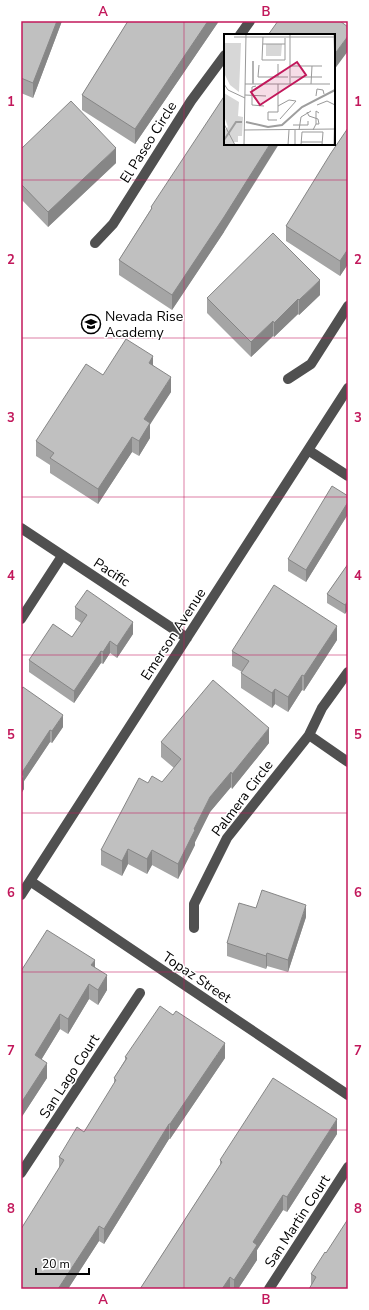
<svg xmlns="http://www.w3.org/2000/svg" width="369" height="1310" font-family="'Nunito Sans',sans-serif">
<rect width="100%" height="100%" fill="#fff"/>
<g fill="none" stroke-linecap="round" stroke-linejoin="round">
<path stroke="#505050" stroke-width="10" d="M240,35L250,21
M95,243L113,224L191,101L225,55
M288,379L311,364L348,306
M308,450L348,476
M21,528L187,638
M21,619L62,556
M309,735L348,762
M30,881L348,1095
M21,895L348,388
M194,928V904L227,838L309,735L322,708L348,672
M21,1173L140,993
M269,1289L348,1167"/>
</g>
<path fill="#a5a5a5" d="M21,21H62L33,98L21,93Z
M128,21H219L135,144L82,110V95Z
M348,128V264L340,276L286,241V226Z
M21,149L116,163L48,227L21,199Z
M151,207L224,232L172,310L119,275V260L151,209Z
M320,295L299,315L298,314L274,337L273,336L251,357L207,313V298Z
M153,365L171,392L150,423V438L139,456L132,452L98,504L50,473V465L36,456V441L103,375Z
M348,496V514L306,582L288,571V559Z
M348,564L345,614L327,603V594Z
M75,607L133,634L117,658L110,653L103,664L101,663L74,703L29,672V660L72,637L81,623L75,619Z
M337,640L304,691L302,690L288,712L275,704L272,708L241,688V673L242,672L232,666V651Z
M21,690L63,727L52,743L50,742L24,781V789L22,792V801Z
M161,742L269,743L232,789L231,787L210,812L195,842V845L178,879L152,865L147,874L128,864L122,876L101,865V850L148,783L162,782L174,768L161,757Z
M256,908L306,917L288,972L267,966L266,969L227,956V943Z
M95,968L107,990L98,1005L89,999L68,1034L60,1029L41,1060L47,1078L21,1118V971Z
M125,1057L225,1058L170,1139H169L104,1244L99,1241L68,1289H21L59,1168V1157L84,1132L114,1085V1078L125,1060Z
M337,1134L287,1212L283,1210L257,1250V1260L238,1289H140L220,1165V1160Z
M326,1253L348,1289L311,1285V1274Z"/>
<path fill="#868686" d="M57,21H62L33,98V83Z
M208,21H219L135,144V129Z
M348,36V51L334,70V55Z
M270,144H279L224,232L172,310V295Z
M116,148V163L48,227V212Z
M348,249V264L340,276V261Z
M320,280V295L299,315V300Z
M298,299V314L274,337V323Z
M273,321V336L251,357V342Z
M153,356V371L149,363Z
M171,377V392L144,434V419Z
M150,423V438L139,456V441Z
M132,437V452L98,504V489Z
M348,502V514L306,582V570Z
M348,601V610L345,614V605Z
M133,622V634L117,658V646Z
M337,626V640L304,691V676Z
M110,641V653L103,664V652Z
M101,651V663L74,703V691Z
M302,675V690L288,712V697Z
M275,689V704L272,708V693Z
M63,715V727L52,743V731Z
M269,728V743L232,789V774Z
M50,730V742L24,781V789L22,792V801L21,803V774Z
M231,772V787L210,812L195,842V845L178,879V864L194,829L210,797Z
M128,849V864L122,876V861Z
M152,850V865L147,874V859Z
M306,905V917L288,972V960Z
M267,953V966L266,969V956Z
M95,960V974L91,965Z
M107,975V990L98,1005V990Z
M89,984V999L68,1034V1019Z
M60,1014V1029L35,1070V1055Z
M225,1043V1058L170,1139V1124Z
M47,1063V1078L21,1118V1103Z
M337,1119V1134L287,1212V1197Z
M169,1124V1139L104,1244V1229Z
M283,1195V1210L257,1250V1260L238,1289H234V1280L253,1242Z
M99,1226V1241L68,1289H58Z
M230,1277V1289H222Z"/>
<path fill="#c0c0c0" stroke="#868686" d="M21,21H57L33,83L21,78Z
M128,21H208L135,129L82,95Z
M278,21H340L348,27V36L334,55V35H268Z
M225,95V144H270L224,217L172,295L119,260L152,208L151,207Z
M71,101L116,148L48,212L21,184V149Z
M348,128V249L340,261L286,226L331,153Z
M273,233L320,280L299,300L298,299L274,323L273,321L251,342L207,298Z
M126,339L153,356L149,363L171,377L144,419L150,423L139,441L132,437L98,489L50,458L54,453L36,441L86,364L103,375Z
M332,486L348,496V502L306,570L288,559Z
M348,564V601L345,605L327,594Z
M274,585L337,626L304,676L302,675L288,697L275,689L272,693L241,673L249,661L232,651Z
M87,590L133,622L117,646L110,641L103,652L101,651L74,691L29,660L53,624L72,637L87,615L75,607Z
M213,680L269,728L232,774L231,772L210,797L194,829L195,830L178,864L152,850L147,859L128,849L122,861L101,850L139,778L148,783L152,776L162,782L181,759L161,742Z
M23,687L63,715L52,731L50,730L21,774V690Z
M21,774L24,776L21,781Z
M262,890L306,905L288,960L267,953L266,956L227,943L239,903L256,908Z
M47,930L95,960L91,965L107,975L98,990L89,984L68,1019L60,1014L35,1055L47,1063L21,1103V971Z
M160,1006L173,1015L176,1011L225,1043L170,1124H169L104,1229L99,1226L58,1289H21V1229L64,1160L59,1157L77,1127L84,1132L116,1080L114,1078L127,1058L125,1057Z
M273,1078L337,1119L287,1197L283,1195L253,1242L257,1245L234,1280L230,1277L222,1289H140L222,1162L220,1160Z
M348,1219V1289H309L316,1277L311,1274L325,1252L326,1253Z"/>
<path fill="none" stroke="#c2185b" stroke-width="1" stroke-opacity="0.55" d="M184,21V1289M21,180H348M21,338H348M21,497H348M21,655H348M21,813H348M21,972H348M21,1130H348"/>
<defs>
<symbol id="school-ring" viewBox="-11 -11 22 22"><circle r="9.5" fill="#fff" stroke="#000" stroke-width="1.5"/><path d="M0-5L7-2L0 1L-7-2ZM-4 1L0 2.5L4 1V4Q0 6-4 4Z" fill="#000"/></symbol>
</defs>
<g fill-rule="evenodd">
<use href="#school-ring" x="80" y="313" width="22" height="22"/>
</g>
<g text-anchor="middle" stroke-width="3" stroke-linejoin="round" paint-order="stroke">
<g font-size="14" fill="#000" stroke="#fff">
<text transform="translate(148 142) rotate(-58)" y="5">El Paseo Circle</text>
<text transform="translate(112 572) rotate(33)" y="5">Pacific</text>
<text transform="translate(173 634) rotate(-57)" y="5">Emerson Avenue</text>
<text transform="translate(242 798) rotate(-53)" y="5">Palmera Circle</text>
<text transform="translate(197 977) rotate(34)" y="5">Topaz Street</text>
<text transform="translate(69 1076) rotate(-57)" y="5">San Lago Court</text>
<text transform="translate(297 1221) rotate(-57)" y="5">San Martin Court</text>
</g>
<g font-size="14" fill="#000" stroke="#fff" text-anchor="start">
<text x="105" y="321">Nevada Rise<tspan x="105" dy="16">Academy</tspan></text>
</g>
</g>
<g transform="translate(224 34)">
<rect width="111" height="111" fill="#fff"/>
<path d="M0,9H17L15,58L6,51L0,39ZM42,10H58L57,22H42ZM0,59L15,68L14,82L19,83L18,102H14V108H10L11,111H0V96L4,93L0,82Z" fill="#d7d7d7"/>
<path fill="none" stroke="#9e9e9e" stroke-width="2" d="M22,88L44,93L58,91L78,73L111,56M0,106L12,88H18"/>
<path fill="none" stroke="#999" stroke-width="1" d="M110,0L111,34M10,3H111M39,3L38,26H61V4M39,10H61M54,30V43M35,31L34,43H64M68,32H98M67,43H98M29,49V27V50M0,50L4,56L21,64M21,50H106M66,50V0M87,50L88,32M32,52L28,53V71L40,72M21,61L42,62M92,62L93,55L99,56L100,60M93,71L103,67L111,71M54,72L65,66L72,67L56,85M83,78L85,82L94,85L95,90H92L89,96M53,86H44V78H54V50M0,90L11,111M92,90V77L95,79M69,91H84V87M20,96L111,95M75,96L77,83L87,77M77,108H98M20,111L22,0M64,111L65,96M71,111V96M77,111L78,98H99L98,111M110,111L111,69"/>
<path fill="#c2185b" fill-opacity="0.15" stroke="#c2185b" stroke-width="2" d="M73,28L82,41L36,71L27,58Z"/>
<rect width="111" height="111" fill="none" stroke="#000" stroke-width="2"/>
</g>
<rect width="369" height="1310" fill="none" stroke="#ffffff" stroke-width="44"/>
<path d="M36 1268v6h53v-6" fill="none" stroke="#000000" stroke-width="2"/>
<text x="42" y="1268" font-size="12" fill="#000000" stroke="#ffffff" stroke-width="3" paint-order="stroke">20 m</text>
<rect x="22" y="22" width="325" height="1266" fill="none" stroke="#c2185b" stroke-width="1.5"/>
<g font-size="13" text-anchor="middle" font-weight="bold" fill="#c2185b">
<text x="103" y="16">A</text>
<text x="266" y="16">B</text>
<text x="11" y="106">1</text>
<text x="358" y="106">1</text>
<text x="11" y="264">2</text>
<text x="358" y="264">2</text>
<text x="11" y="422">3</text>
<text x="358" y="422">3</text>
<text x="11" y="580">4</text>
<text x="358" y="580">4</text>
<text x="11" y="739">5</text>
<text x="358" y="739">5</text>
<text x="11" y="897">6</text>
<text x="358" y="897">6</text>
<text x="11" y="1055">7</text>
<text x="358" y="1055">7</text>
<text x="11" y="1213">8</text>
<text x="358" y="1213">8</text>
<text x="103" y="1304">A</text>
<text x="266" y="1304">B</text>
</g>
</svg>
